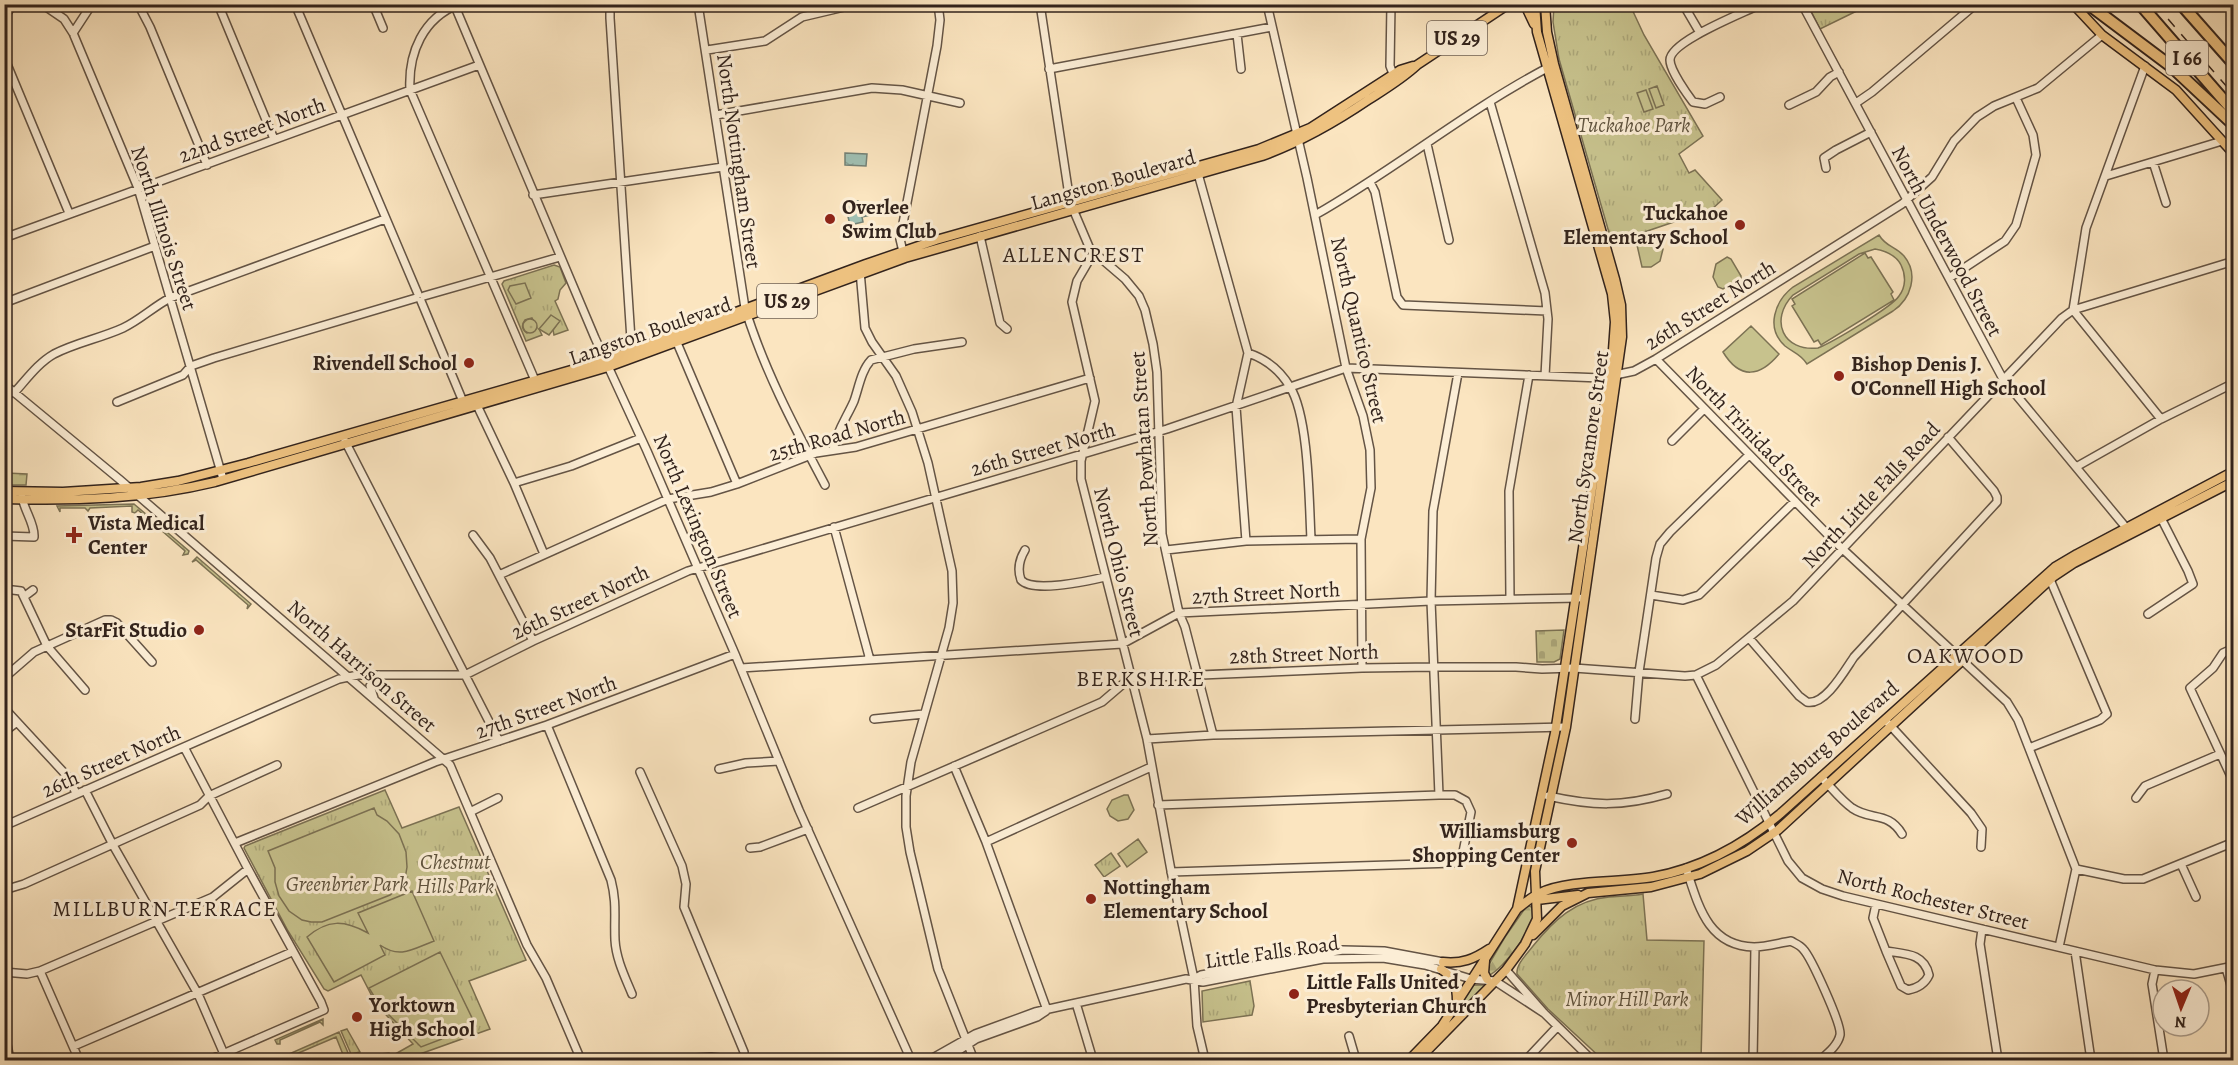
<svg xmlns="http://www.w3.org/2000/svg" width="2238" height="1065" font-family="Alegreya,serif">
<defs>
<pattern id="grass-tufts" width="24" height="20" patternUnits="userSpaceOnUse" patternTransform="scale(1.5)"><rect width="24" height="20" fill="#c7c28d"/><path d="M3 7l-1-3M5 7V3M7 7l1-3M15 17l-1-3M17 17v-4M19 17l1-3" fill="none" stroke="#aba679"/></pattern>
<pattern id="forest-firs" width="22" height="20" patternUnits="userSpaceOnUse" patternTransform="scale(1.5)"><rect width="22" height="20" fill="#c7c28d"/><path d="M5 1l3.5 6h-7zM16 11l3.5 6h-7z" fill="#aba679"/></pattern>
<pattern id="cemetery-stones" width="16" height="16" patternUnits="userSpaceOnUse" patternTransform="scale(1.5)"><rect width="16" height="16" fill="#c7c28d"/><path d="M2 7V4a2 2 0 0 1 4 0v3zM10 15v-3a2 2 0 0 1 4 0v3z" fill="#aba679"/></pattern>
<pattern id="garden-dots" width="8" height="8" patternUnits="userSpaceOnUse" patternTransform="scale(1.5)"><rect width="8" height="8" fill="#c7c28d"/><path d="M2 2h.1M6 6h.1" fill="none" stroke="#aba679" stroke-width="1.8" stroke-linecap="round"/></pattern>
<pattern id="water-ripples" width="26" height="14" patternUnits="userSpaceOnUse" patternTransform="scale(1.5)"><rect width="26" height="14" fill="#9fbfb2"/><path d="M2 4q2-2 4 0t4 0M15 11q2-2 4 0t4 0" fill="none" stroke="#89a498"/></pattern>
</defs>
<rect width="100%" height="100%" fill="#fbe5c0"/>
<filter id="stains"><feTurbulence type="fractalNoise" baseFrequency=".00333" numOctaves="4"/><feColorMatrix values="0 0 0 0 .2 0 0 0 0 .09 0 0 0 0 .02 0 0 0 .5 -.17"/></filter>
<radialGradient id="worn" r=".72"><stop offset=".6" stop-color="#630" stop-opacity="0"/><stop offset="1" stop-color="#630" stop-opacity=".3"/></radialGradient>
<path fill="url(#grass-tufts)" stroke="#7c7254" stroke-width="1.5" fill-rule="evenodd" d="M1554,5H1630L1644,35L1703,136L1679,154L1689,173L1695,170L1722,200L1712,209L1612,243L1559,59L1553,22Z
M1808,5H1869L1820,29Z
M554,265L560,267L566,283L560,290L558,299L555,301L568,330L554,335L553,330L559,321L539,329L542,335L526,341L502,284L504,281ZM532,318L537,328L527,333C522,330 521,325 525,320Z
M134,504L189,551L188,554L183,555L185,551L138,510L135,513L132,512V506L90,508L88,511L85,508H60V512L57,506Z
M197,557L251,604L247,609L248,605L196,560L192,562Z
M385,790L402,828L459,807L526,960L469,981L490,1029L420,1054L423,1060H364L363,1056L389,1053L390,1057L413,1044L376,1004L361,975L328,991L324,989L288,931L244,848L245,846Z
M1111,853L1120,866L1104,877L1095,865Z
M1643,894L1647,940L1704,941L1701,1060H1603L1548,1009L1517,974C1516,964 1527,954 1533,946C1554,920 1575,900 1609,897C1620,896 1632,896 1643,894Z
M1250,981L1254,1006L1252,1015L1203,1022L1202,991Z
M323,1019V1025L320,1022L280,1040V1044H277L275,1040Z
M347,1029L360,1052L351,1054L341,1031Z
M339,1032L349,1055L344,1057L336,1037L282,1060L280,1058Z"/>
<path fill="url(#forest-firs)" stroke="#7c7254" stroke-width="1.5" d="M6,473L27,474L26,485H6Z
M1529,906L1534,908C1537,925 1504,969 1488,976L1487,968L1489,964L1505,937L1526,907Z
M1472,985H1488L1432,1042Z"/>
<path fill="url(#cemetery-stones)" stroke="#7c7254" stroke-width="1.5" d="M1564,630L1560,659L1554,662H1537L1536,631Z"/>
<path fill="url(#garden-dots)" stroke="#7c7254" stroke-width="1.5" d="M523 326a7 7 0 1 1 14 0a7 7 0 1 1-14 0Z"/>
<path fill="#c7c28d" stroke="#7c7254" stroke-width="1.5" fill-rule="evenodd" d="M1657,86L1664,105L1656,108L1649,89Z
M1646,90L1653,109L1644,112L1637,93Z
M1879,235C1886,247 1895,246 1904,256C1919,274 1911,299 1893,311L1807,364C1801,354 1794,353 1785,346C1765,328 1775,301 1793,287ZM1875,249C1886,251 1896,255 1901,265C1906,275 1906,287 1899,296C1892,307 1833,342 1818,348C1783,352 1769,320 1793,295L1859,254Z
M1657,239L1663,249L1660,261L1651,267H1642L1637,245Z
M1865,253L1868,258L1871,257L1893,292L1891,294L1894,300L1821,345L1818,340L1814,342L1792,306L1795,304L1792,299Z
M1727,257L1731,259L1741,276V278L1723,289L1718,287L1713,277L1716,264Z
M525,283L531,298L516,304L508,290L510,286Z
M551,315L560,321L549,335L539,329Z
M1751,326L1779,354C1760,377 1740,380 1723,352Z
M1124,795H1128L1134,810L1128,819L1118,821L1110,816L1107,809L1112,800Z
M374,808L377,815L387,821L399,834L406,852L407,867L405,879L399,887L390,895L322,922H311L302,920L289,911L279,896L275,882V868L268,851Z
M1138,839L1147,852L1127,867L1118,854Z
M412,891L434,941C413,949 400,959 380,945L385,955L334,982L307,937C328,919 344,920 368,933L358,913Z
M440,952L476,1026L421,1047L380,1006L369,988Z"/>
<path fill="url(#water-ripples)" stroke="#738176" stroke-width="1.5" d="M845,153L867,154L866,166L845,165Z
M858,201L860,206L868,204L871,215L862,217L863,222L850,225L845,204Z"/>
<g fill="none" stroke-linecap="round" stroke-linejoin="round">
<defs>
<path id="minor" d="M42,4L64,19L73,33L138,188L223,479
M138,4L150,27L207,165
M218,4L274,139
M295,4L418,294
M373,4L383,28
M454,4L595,338L647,451L735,654L799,810L911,1060
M459,4C423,18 408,53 410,90L537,385
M610,4V18L632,355
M698,4L745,308C764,370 795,428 825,485
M1040,4L1070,202L1090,249L1125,279L1139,296L1145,310L1153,344L1157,372L1162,534L1179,613L1185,627L1213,735
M1267,4L1307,178L1346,368L1363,416L1370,450L1371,488L1361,539L1362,668
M1391,4L1390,66L1395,79
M1683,4L1700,33
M1802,4L2003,379L2128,530
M4,5L5,4
M4,18L13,4
M73,33L92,4
M1237,34L1241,69
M707,50L765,41L802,17L857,4
M4,57L69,213
M1049,69L1272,27
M1720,97L1705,104L1693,102C1687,94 1670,70 1670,60C1670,41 1744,13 1761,4
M1490,102L1545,293L1548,319L1545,376
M1856,103L1872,92L1976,4
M1789,105L1816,92L1830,77L1839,72
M716,115L872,88L902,90L960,103
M1427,144L1449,240
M2153,162L2166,203
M1826,168L1824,158L1836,150L1871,132
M1197,170L1248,353L1236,407L1246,541
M2106,176L2222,141
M1370,182L1375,192L1397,297L1403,305L1547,311
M533,195L723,167
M1315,215C1396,169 1468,109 1551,66
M980,236L1000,323L1007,329
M4,238L479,65
M1094,252L1077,281L1072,302L1095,401L1081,461V479L1147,739L1172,876L1194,979L1197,1026L1205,1060
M904,256L900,239L937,46L940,20L938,4
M860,271L865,328L872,342L896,376L912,412L928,463L952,571L953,603L949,628L911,762L906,796V827L910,852L938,969L974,1060
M1949,278L2005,241L2016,225L2036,155L2033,135L2016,98
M424,296L560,257
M421,301L464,404
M4,303L155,246
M2073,310L2086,228L2145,66
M2073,310L2161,419
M675,338L737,484
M1248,353C1266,359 1280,370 1290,387C1309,417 1309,502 1311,539
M1656,359L1834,541L2007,702L2018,720L2076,869L2059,947
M4,384L119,479L450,765L527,945L546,978L581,1060
M14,393C26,380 38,363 54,354C75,343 101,338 123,328C140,320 153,307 170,298L385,219
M475,401L514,483L544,554
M117,402L183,375L191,366L214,358L416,298
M345,441L499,741
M1672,441L1704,409
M833,450C836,432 847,417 854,401C859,387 861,371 871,360L914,349L962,342
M2076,467L2161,419L2234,383
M514,483L571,466L641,438
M834,527L870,660
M473,535L490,558L533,641
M4,536L34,537C35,524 24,510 22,497
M1025,550C1019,560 1017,569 1021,580C1033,593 1088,581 1105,577
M1166,550L1246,541L1361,539
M499,575L668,499L711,492L737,484L816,453L856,447L1090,378
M4,589L21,591L47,646L85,690
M1651,595L1683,600L1699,595L1795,501
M25,596L33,590
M1510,598L1509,491L1529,375
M2148,614L2193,584L2188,571L2159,514
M1749,638L1799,696L1807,702C1825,706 1845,670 1854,657L1997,502V497L1994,491L1948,437
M2234,648L2223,653L2213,668L2190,688L2234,783
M741,668L1122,644L1179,613L1431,601L1579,598
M1696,675L1788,861L1802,878L1822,889L1843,896L2155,970L2194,974L2234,966
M4,678L34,652L105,620H111L117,623L152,662
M374,698L370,686L379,675
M4,708L68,777L76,793
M874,719L924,714
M1635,719L1639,672L1656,558L1660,544L1670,532L1749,455
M1888,723L1971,813L1982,829L1981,847
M547,725L611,880C617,903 614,917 615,940C616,959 625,977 632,994
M4,732L17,722
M1147,739L1213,735L1566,727
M184,747L248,869L321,1002L324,1010L209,1060
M2029,748L2100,720L2107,714L2049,577
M954,766L986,842L1047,1010
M719,769L746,763L779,761
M640,772L682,866L686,884L684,907L744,1052V1060
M1821,777C1831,787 1841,800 1852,808C1871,821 1888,811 1902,834
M85,790L113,845L198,994L224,1054
M1439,795L1431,601L1433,511L1458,373
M1548,796C1593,806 1622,807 1667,794
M2136,798L2145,786L2220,754
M1158,805L1439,795H1455L1466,801L1471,812L1463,852L1454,863L1171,872
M858,808L1102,702L1130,678L1362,668L1434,667H1516L1542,669L1574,668L1685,676L1696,675L1716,665L1793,601L2062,318L2073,310L2234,261
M470,812L498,798
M4,826L339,679L358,675H465L533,641L688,571L1167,429L1346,368L1601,378L1634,371L1656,359L1902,204L1932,177L1954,141L1977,117L1994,106L2038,88L2102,35
M986,842L1151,767
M235,843L435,762L547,725L735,654
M750,848L760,847L808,829
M2181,864L2196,897
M1686,868C1698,904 1707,946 1754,947C1765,947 1779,943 1791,941C1794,943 1800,945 1803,949C1811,957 1842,1025 1840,1035C1838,1045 1828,1053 1820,1060
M2076,869L2124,879H2143L2234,842
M4,890L24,884L200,805L209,796L277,765
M1876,904L1873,918L1886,951
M1982,929L1980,944L1998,1060
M1886,951C1905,954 1924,953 1929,975C1925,984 1918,988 1908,990L1901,986Z
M2075,951L2091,1060
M2226,968L2234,996
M1506,970L1544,1013L1592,1060
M2155,970L2152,984L2164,1060
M40,971L79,1060
M4,972L27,974L40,971L213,897L248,869
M1194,979L1201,975L1343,950L1384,951L1443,962
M1076,1003L1093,1060
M4,1029L10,1060
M1349,1036L1356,1060
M74,1046L292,952
M667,1060L711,1057L738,1060
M929,1060L975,1034L1035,1012L1186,979L1203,982L1323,959L1383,958L1425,965L1471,979L1495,981L1544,1013
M944,1060L976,1039L1037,1017L1046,1011
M1526,1060L1557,1027
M1753,1060L1755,947"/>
<path id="major" d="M1522,4L1526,7L1534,24
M2073,4L2102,35L2176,90L2234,154
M4,491L63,492L141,487L178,481L248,463L606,360L866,264L936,240L1259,149L1310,128L1400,70L1413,66
M4,499C76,501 145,499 215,482L608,367L905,258L1262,156C1301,142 1334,123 1368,100C1385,89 1402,79 1417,65L1509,4
M1532,898L1537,900L1578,895
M1517,909L1555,733L1613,350L1615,322L1612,294L1537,32L1535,4
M1533,935L1562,906L1588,893L1651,887L1700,874L1747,851L1778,830L2053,577L2074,563L2234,481
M1485,961L1484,973L1487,979
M1443,962C1462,964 1474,959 1489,949
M1441,969C1454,978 1457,986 1457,1001
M1409,1060L1442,1026L1517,909C1524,904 1531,897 1540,893C1569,879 1620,883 1653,877C1702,868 1742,846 1780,814L2055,567L2077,554L2234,471
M1418,1060L1506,970L1525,944L1537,919L1535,871L1566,727L1622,337L1621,305L1615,279L1554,64L1547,32L1545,4"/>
<path id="highway" d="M2088,4L2172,67L2234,125
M2140,4L2234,112
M2181,4L2234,64"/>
</defs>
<use href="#minor" stroke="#645445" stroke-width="10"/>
<use href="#major" stroke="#32231c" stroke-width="11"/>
<use href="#highway" stroke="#32231c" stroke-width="14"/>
<use href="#minor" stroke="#fceed6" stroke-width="7"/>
<use href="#major" stroke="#eec280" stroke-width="8"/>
<use href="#highway" stroke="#eec280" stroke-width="10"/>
<path stroke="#32231c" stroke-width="1.5" stroke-dasharray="10 10" stroke-linecap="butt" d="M2155,4L2234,95"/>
</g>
<g fill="#8f2418" stroke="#fceed6" stroke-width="2">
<circle cx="830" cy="219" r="6"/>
<circle cx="1740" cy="225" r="6"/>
<circle cx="469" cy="363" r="6"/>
<circle cx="1839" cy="376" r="6"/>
<path d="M71 526h6v6h6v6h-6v6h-6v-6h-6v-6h6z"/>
<circle cx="199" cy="630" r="6"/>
<circle cx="1572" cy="843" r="6"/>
<circle cx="1091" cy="899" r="6"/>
<circle cx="1294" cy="994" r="6"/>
<circle cx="357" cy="1017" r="6"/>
</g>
<g text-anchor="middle" stroke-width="6" stroke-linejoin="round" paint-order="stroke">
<g fill="#fceed6" stroke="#6f6054" stroke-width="1.5">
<rect x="1427" y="21" width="60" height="34" rx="4.5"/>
<rect x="2166" y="41" width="42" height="34" rx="4.5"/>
<rect x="757" y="284" width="60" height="34" rx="4.5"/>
</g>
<g font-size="20" font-weight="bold" fill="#32231c">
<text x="1457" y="45">US 29</text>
<text x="2187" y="65">I 66</text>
<text x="787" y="308">US 29</text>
</g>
<g font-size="21" font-style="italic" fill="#5f533e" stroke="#fceed6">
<text x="1634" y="132">Tuckahoe Park</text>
<text x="455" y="869">Chestnut<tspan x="455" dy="24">Hills Park</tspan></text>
<text x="347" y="891">Greenbrier Park</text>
<text x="1627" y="1006">Minor Hill Park</text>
</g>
<g font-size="21" fill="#32231c" stroke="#fceed6">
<text transform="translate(252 130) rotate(-20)" y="7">22nd Street North</text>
<text transform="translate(739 161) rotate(82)" y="7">North Nottingham Street</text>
<text transform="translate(1113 180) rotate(-16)" y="7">Langston Boulevard</text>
<text transform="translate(164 228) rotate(72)" y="7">North Illinois Street</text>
<text transform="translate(1947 241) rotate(62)" y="7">North Underwood Street</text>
<text transform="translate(1710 305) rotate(-32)" y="7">26th Street North</text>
<text transform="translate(1359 330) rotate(77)" y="7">North Quantico Street</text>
<text transform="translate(650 331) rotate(-19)" y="7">Langston Boulevard</text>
<text transform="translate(837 435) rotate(-16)" y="7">25th Road North</text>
<text transform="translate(1754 436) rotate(46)" y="7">North Trinidad Street</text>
<text transform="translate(1588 447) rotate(-82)" y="7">North Sycamore Street</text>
<text transform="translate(1043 449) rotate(-16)" y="7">26th Street North</text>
<text transform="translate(1144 449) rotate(-94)" y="7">North Powhatan Street</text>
<text transform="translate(1871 495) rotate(-47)" y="7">North Little Falls Road</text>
<text transform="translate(698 526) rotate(67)" y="7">North Lexington Street</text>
<text transform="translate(1119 562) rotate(76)" y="7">North Ohio Street</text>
<text transform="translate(1266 593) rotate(-3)" y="7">27th Street North</text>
<text transform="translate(580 602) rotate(-25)" y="7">26th Street North</text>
<text transform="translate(1304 654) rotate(-2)" y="7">28th Street North</text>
<text transform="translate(362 666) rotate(41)" y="7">North Harrison Street</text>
<text transform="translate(546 707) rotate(-20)" y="7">27th Street North</text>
<text transform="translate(1817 753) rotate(-41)" y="7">Williamsburg Boulevard</text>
<text transform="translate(111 761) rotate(-24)" y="7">26th Street North</text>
<text transform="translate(1933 899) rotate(14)" y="7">North Rochester Street</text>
<text transform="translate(1272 952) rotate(-8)" y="7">Little Falls Road</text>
</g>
<g font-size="21" font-weight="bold" fill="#32231c" stroke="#fceed6" text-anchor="start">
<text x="842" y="214">Overlee<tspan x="842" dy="24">Swim Club</tspan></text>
<text x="1728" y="220" text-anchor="end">Tuckahoe<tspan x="1728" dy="24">Elementary School</tspan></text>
<text x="457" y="370" text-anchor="end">Rivendell School</text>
<text x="1851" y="371">Bishop Denis J.<tspan x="1851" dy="24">O'Connell High School</tspan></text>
<text x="88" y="530">Vista Medical<tspan x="88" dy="24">Center</tspan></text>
<text x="187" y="637" text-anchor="end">StarFit Studio</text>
<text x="1560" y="838" text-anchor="end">Williamsburg<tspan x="1560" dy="24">Shopping Center</tspan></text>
<text x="1103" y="894">Nottingham<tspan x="1103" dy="24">Elementary School</tspan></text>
<text x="1306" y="989">Little Falls United<tspan x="1306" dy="24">Presbyterian Church</tspan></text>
<text x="369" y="1012">Yorktown<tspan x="369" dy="24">High School</tspan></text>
</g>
<g font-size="22" letter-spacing="1.5" fill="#32231c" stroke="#fceed6">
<text x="1074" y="262">ALLENCREST</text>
<text x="1966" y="663">OAKWOOD</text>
<text x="1141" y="686">BERKSHIRE</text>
<text x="165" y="916">MILLBURN TERRACE</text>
</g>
</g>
<rect width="2238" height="1065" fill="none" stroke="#fbe5c0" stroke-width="24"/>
<rect x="6" y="6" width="2226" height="1053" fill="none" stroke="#32231c" stroke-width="3"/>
<rect x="12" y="12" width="2214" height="1041" fill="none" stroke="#32231c" stroke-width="1.5"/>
<g transform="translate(2181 1008) rotate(182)"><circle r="28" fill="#fceed6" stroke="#ab9d8c" stroke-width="1.5"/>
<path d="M0-4.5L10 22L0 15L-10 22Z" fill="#8f2418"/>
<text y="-9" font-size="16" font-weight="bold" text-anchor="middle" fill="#32231c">N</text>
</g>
<rect width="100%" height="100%" filter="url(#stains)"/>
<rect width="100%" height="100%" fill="url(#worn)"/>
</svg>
